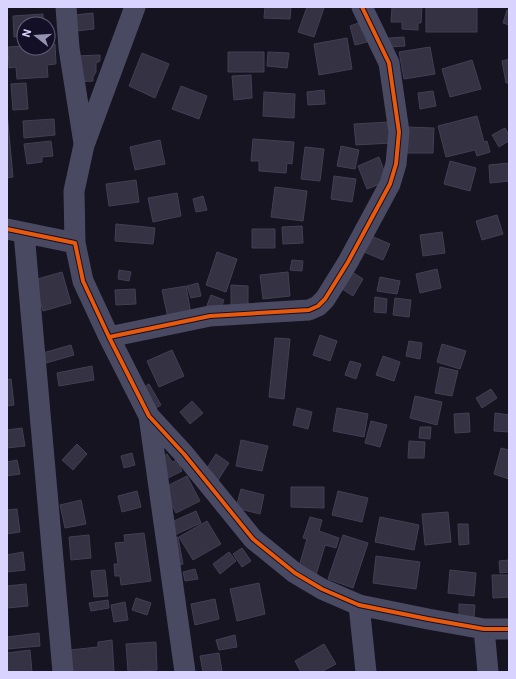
<svg xmlns="http://www.w3.org/2000/svg" width="516" height="679" font-family="Roboto,sans-serif">
<rect width="100%" height="100%" fill="#161421"/>
<path fill="#343243" stroke="#433f54" d="M265,7H291L290,19L264,18Z
M307,7L324,8L314,37L298,32Z
M392,7H422L421,23H418V30L402,29V22H391Z
M426,7H477V32H426Z
M507,10L509,11V25L503,23Z
M93,13L94,29L76,31L75,15Z
M43,14V24H24V36L14,37L13,16Z
M361,22L367,42L355,45L350,26Z
M404,37L405,46L389,47V38Z
M347,38L352,69L319,75L314,44Z
M48,44H55L56,64L47,65L48,77L17,79L16,67L9,68L8,47L24,46V48H48Z
M430,47L435,74L404,79L399,52Z
M228,52H264V72H228Z
M268,52L289,53L287,68L267,66Z
M142,53L169,64L155,98L129,86Z
M100,55V61L96,63V72L93,77V81L75,82V56Z
M509,59V83H506L502,61Z
M472,60L481,89L450,97L442,69Z
M251,75L252,98L234,100L232,76Z
M26,83L28,109L13,110L11,84Z
M181,86L207,96L199,119L172,109Z
M324,90L325,104L308,105L307,92Z
M433,91L436,106L420,109L418,93Z
M264,92L295,94L294,118L263,116Z
M7,112L13,177L7,178Z
M477,116L484,142L487,141L490,152L477,156L475,150L446,157L438,126Z
M54,119L55,135L24,138L23,121Z
M390,122L391,143L356,145L354,124Z
M406,127L434,128L433,153H405Z
M505,128L509,135V141L499,147L492,135Z
M253,139L294,142L292,164L287,163L286,173L259,171V161H251Z
M160,140L165,164L135,170L130,147Z
M51,141L53,156L42,157V162L27,164L24,144Z
M341,146L359,150L355,169L337,166Z
M305,147L324,149L320,181L301,179Z
M379,157L388,181L367,189L358,166Z
M450,161L476,168L470,191L444,184Z
M509,163V181L490,183L489,165Z
M334,176L356,179L352,202L331,199Z
M136,180L139,202L109,206L106,184Z
M275,187L307,191L303,221L271,217Z
M177,193L181,216L153,222L148,198Z
M203,196L207,210L196,212L193,199Z
M497,215L503,234L482,240L476,221Z
M116,224L155,228L153,244L115,241Z
M302,226L303,243L283,244L282,227Z
M252,229H275V248H252Z
M442,232L445,253L423,256L420,235Z
M371,236L390,244L383,260L364,252Z
M217,252L237,259L226,292L206,285Z
M292,260L303,261L302,271L290,270Z
M346,268L363,279L353,296L336,285Z
M437,269L441,288L420,293L416,274Z
M119,270L131,272L129,281L118,279Z
M62,272L71,303L43,311L34,280Z
M288,272L290,296L263,299L260,275Z
M380,277L400,281L397,294L377,291Z
M198,283L201,296L191,298L187,286Z
M231,285L248,286V308H231Z
M186,286L191,314L168,318L162,290Z
M135,289L136,304L116,305L115,290Z
M211,295L224,300L219,313L206,308Z
M375,297L387,299L386,313L374,312Z
M395,298L411,300L409,317L393,315Z
M320,335L337,341L330,361L313,355Z
M275,338L290,339L284,399L269,397Z
M409,341L422,343L420,359L406,356Z
M442,344L466,351L460,369L437,362Z
M71,345L74,355L46,363L43,353Z
M172,350L184,376L159,387L147,361Z
M383,356L400,362L394,381L376,375Z
M350,361L361,364L356,379L345,375Z
M92,366L94,380L59,386L57,373Z
M440,367L458,371L452,396L435,393Z
M11,379L14,405L7,406V380Z
M149,384L161,405L149,412L137,391Z
M491,389L497,398L482,408L476,398Z
M415,396L442,402L437,425L410,418Z
M192,401L203,413L190,424L180,412Z
M297,408L312,412L308,429L293,425Z
M337,408L368,414L364,437L333,431Z
M469,413L470,432L455,433L454,414Z
M495,413L509,415V432L494,431Z
M371,421L387,425L380,447L365,443Z
M420,427H431L430,439L419,438Z
M22,428L25,446L7,448V430Z
M241,440L268,446L262,471L236,466Z
M409,441L425,442L424,458H408Z
M77,444L87,454L73,470L62,460Z
M501,448L509,450V479L494,474Z
M132,453L135,465L124,468L121,456Z
M167,454L172,462L177,460L182,471L168,478L159,459Z
M216,454L229,463L218,480L205,471Z
M17,460L20,474L7,476V462Z
M187,476L200,501L176,513L163,488Z
M291,487H324V508L291,507Z
M241,489L264,495L260,514L236,508Z
M137,491L141,507L122,512L118,496Z
M338,491L368,498L362,522L332,515Z
M81,500L86,524L65,528L60,505Z
M17,509L20,532L7,534V510Z
M196,511L201,523L170,537L165,525Z
M448,512L451,542L425,545L422,514Z
M310,517L322,520L319,531L339,538L336,548L325,545L316,575L298,570L307,539L303,538Z
M380,517L419,525L414,550L375,542Z
M207,521L221,544L193,560L179,537Z
M458,524H468L469,544L459,545Z
M144,533L151,581L121,585L120,576H115L114,564H118L115,543L125,542L124,535Z
M89,535L91,558L71,560L69,537Z
M343,535L368,543L353,588L328,579Z
M178,537L183,564L174,566L169,539Z
M242,548L251,561L242,567L233,554Z
M23,552L25,570L7,572V555Z
M229,552L236,561L220,574L213,564Z
M376,556L420,562L416,589L373,583Z
M509,560V572L500,573L499,561Z
M195,569L198,579L185,581L183,572Z
M105,570L108,596L94,597L91,571Z
M450,570L476,573L474,596L448,593Z
M492,575H509V597L493,598Z
M259,583L265,614L237,621L230,589Z
M26,584L28,606L7,608V586Z
M136,598L151,603L147,615L132,610Z
M215,599L219,619L195,625L191,604Z
M108,600L109,608L91,611L89,603Z
M125,602L128,620L114,622L111,605Z
M459,604L475,605L474,617H459Z
M39,633L40,646L7,649V637Z
M235,635L237,647L219,650L216,640Z
M112,640L114,672H72L70,650L98,647V642Z
M156,642L157,670L128,672L126,644Z
M324,644L336,664L321,672H301L295,661Z
M30,650L32,672H8L7,653Z
M219,653L222,671L203,672L200,656Z"/>
<g fill="none" stroke-linecap="round" stroke-linejoin="round">
<path stroke="#4a4962" stroke-width="21" d="M66,7L69,48L84,143
M7,229L75,243L83,281L109,337L149,416L184,454L253,539L295,573L322,589L359,605L428,619L484,629H509
M24,233L63,672
M75,243L74,191L84,145L135,7
M109,337L210,316L309,310L318,306L325,299L348,262L390,184L396,164L399,132L389,63L362,7
M149,416L185,672
M359,605L366,672
M484,629L488,672"/>
<defs>
<path id="cycleway" d="M7,229L75,243L83,281L109,337L149,416L184,454L253,539L295,573L322,589L359,605L428,619L484,629H509
M109,337L210,316L309,310L318,306L325,299L348,262L390,184L396,164L399,132L389,63L362,7"/>
</defs>
<use href="#cycleway" stroke="#130f26" stroke-width="6"/>
<use href="#cycleway" stroke="#e8590c" stroke-width="4"/>
</g>
<rect width="516" height="679" fill="none" stroke="#d9d4ff" stroke-width="16"/>
<g transform="translate(36 36) rotate(287)"><circle r="19" fill="#130f26" stroke="#625e7d"/>
<path d="M0-3L7 15L0 10L-7 15Z" fill="#9591b1"/>
<text y="-6" font-size="11" font-weight="bold" text-anchor="middle" fill="#d9d4ff">N</text>
</g>
</svg>
